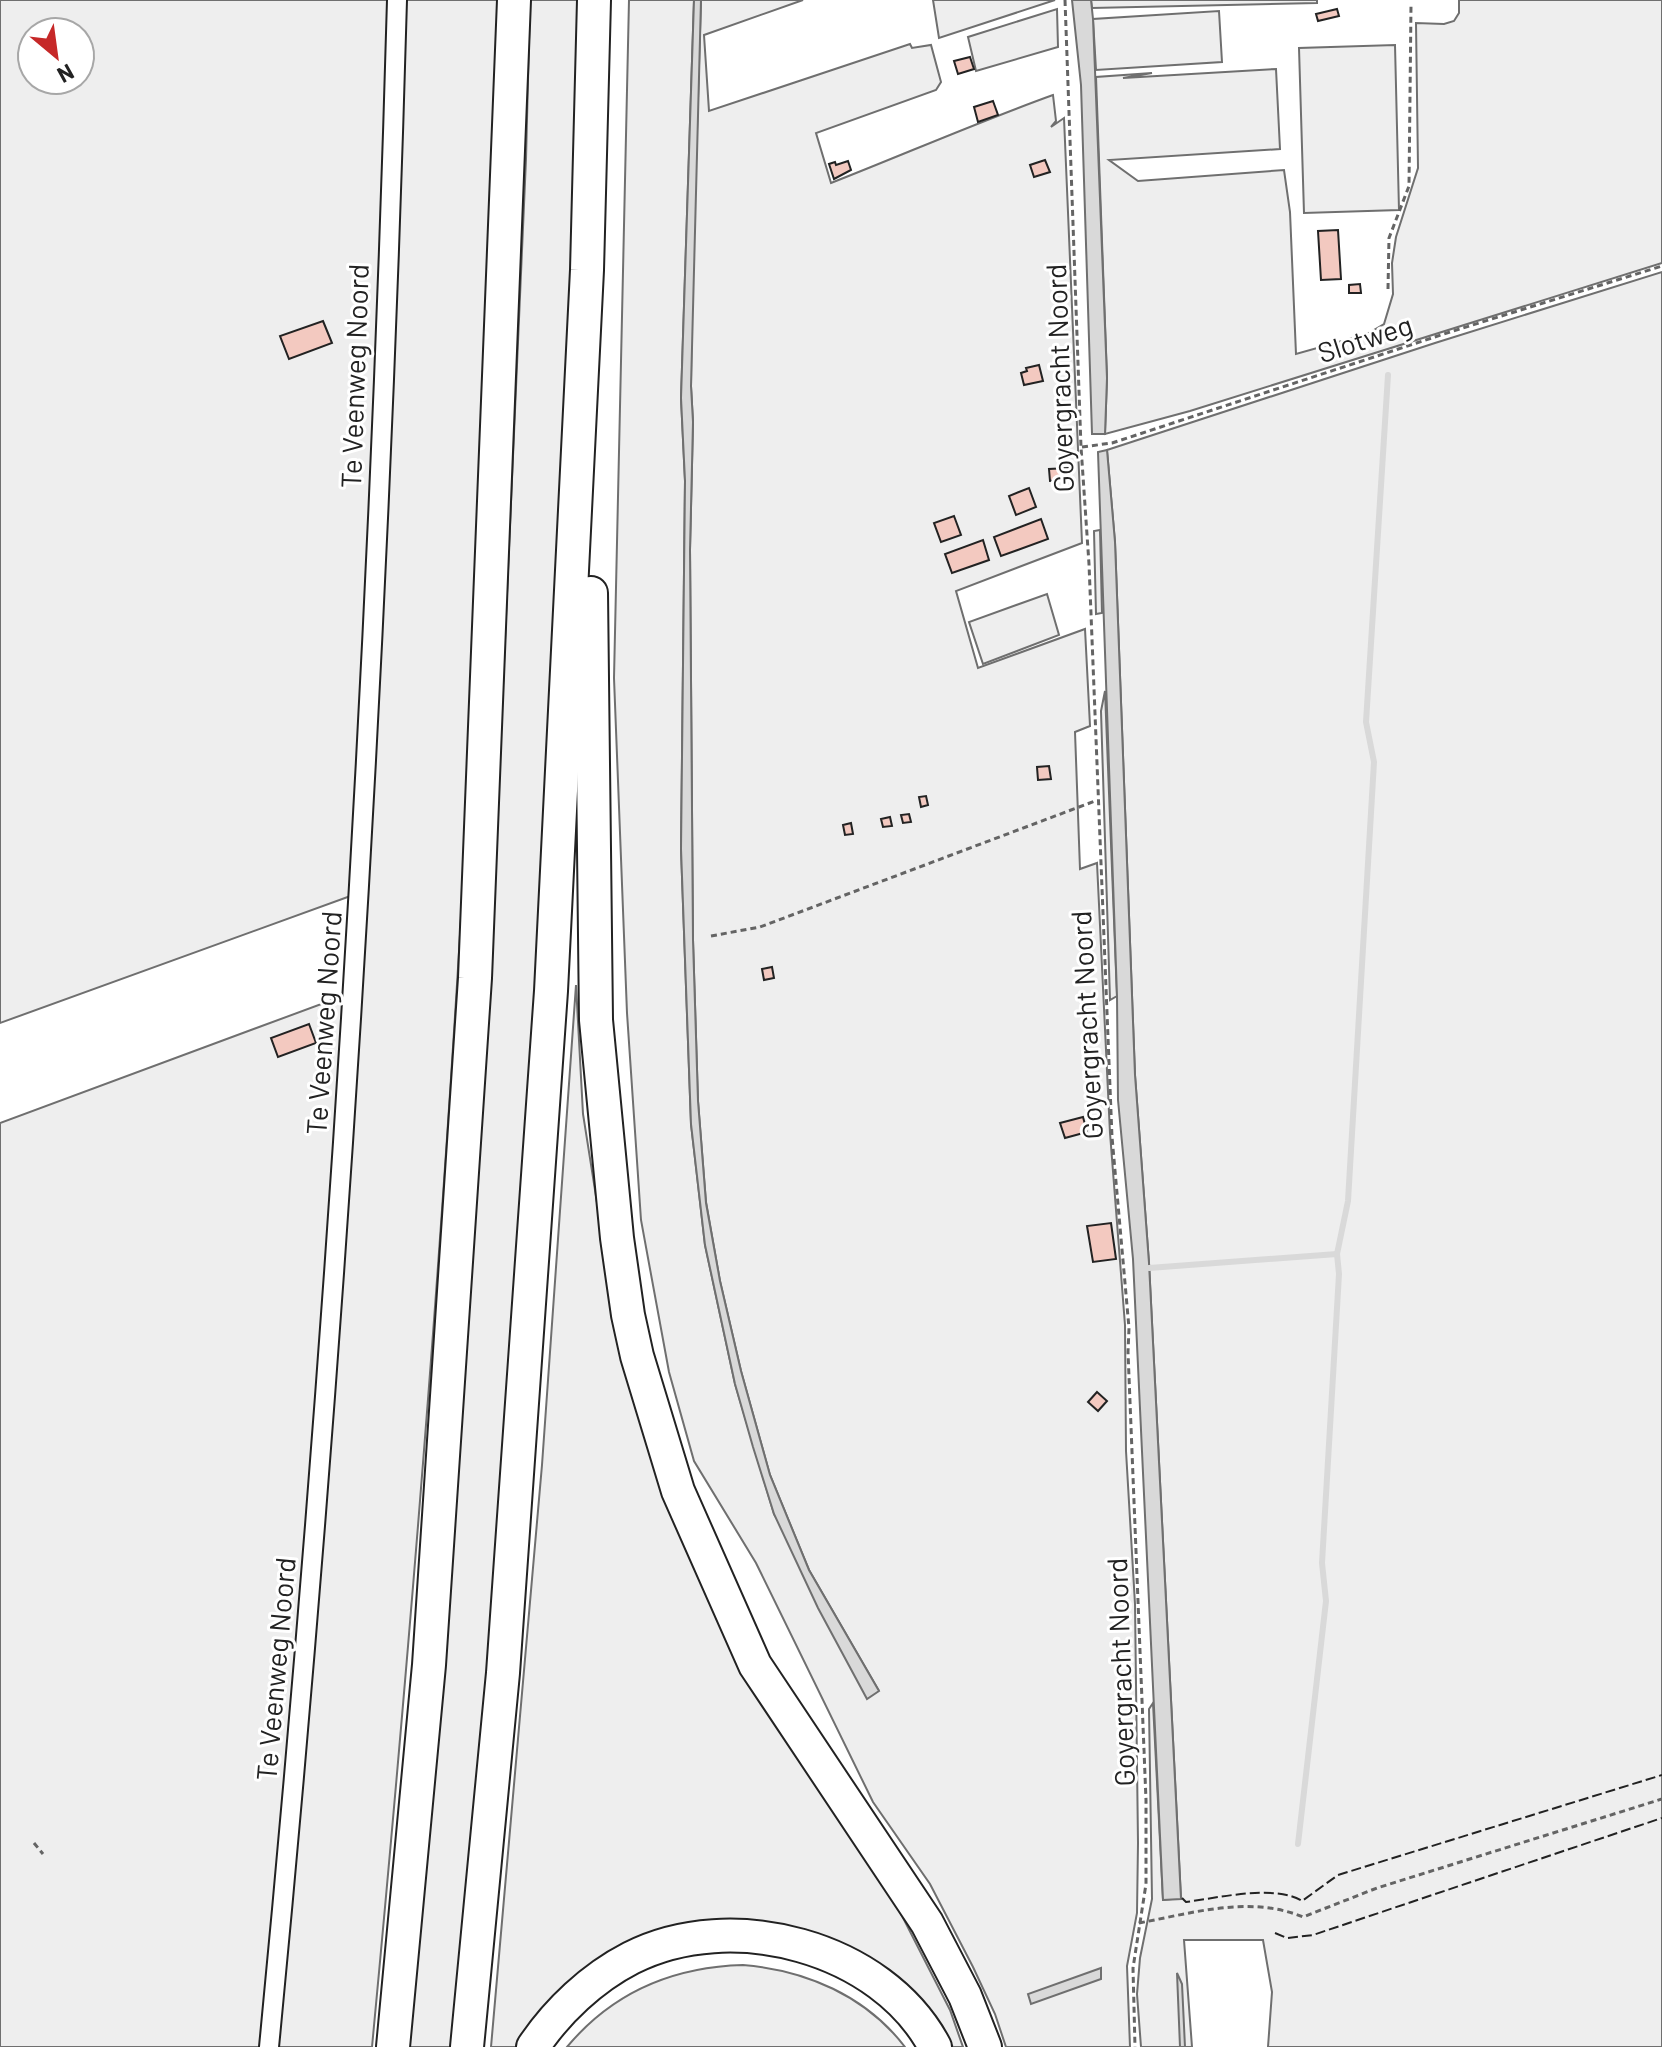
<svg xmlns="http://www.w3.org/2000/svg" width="1662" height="2047" font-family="Barlow,sans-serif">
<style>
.green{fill:#eee;stroke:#6f6f6f;stroke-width:2;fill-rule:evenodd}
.water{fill:#d9d9d9;stroke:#6f6f6f;stroke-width:2}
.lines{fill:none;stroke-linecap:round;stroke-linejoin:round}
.stream{stroke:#d9d9d9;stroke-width:6}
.building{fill:#f3c9c0;stroke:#222;stroke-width:2}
.minor-casing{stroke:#222;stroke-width:22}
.motorway-casing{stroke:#222;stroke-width:36}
.path{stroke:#646464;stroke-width:3;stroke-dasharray:6 4;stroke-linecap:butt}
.minor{stroke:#fff;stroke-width:18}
.motorway{stroke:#fff;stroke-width:32}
.fence{stroke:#222;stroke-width:2;stroke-dasharray:10 4;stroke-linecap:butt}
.labels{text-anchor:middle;stroke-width:6;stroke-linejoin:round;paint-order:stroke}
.street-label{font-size:28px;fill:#222;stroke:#fff}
</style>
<rect width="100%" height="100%" fill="#fff"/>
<g class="green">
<path d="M0,0h391l-35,894 -356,129zM32,32h48v48h-48z"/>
<path d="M401,0h99c-12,323 -22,646 -42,968 -22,360 -52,720 -86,1079h-97l27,-304z"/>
<polygon points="530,0 583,0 556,711 518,1302 456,2047 401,2047 495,868 526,159"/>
<path d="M629,0h65l-13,398 4,83 -4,368 10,275 14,121 30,139 39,130 105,177 -70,-121 -39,-95 -29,-104 -21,-90 -14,-79 -8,-101 -5,-161 -3,-390 3,-128 -2,-36 1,-92 9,-294h102l-99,35 5,76 201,-67 2,4 19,-3 10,37 -5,8 -120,43 15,50c74,-29 147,-61 222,-88l3,26 -5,6 13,-9 18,425 -126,48 22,77 107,-39 5,97 -15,6 5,137 17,-6 13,270 15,192 1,126 9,153 3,239 -1,70 -10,53 3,81h-124l-11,-33 -22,-47 -43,-83 -57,-82 -117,-239 -62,-102 -25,-89 -28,-152 -14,-207 -13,-335z"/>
<polygon points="933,0 1055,0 939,38"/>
<polygon points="1091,0 1317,0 1317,3 1092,8"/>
<polygon points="1459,0 1662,0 1662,263 1190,411 1105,434 1107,378 1096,77 1152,73 1123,78 1276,69 1280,149 1109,160 1138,181 1284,170 1290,212 1296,354 1367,334 1384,324 1393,294 1392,263 1396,237 1418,168 1416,23 1444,24 1454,21 1459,13"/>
<polygon points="1057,9 1058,47 976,71 968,37"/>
<polygon points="1219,11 1222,62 1096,70 1093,19"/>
<polygon points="1395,45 1399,210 1304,213 1299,48"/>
<polygon points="1662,272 1662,2047 1268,2047 1272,1992 1263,1940 1184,1940 1192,2047 1141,2047 1137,1994 1140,1958 1152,1899 1149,1709 1153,1703 1163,1900 1181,1898 1149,1263 1135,1075 1115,542 1107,450 1435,343"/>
<polygon points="1100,530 1102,613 1096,614 1094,531"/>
<polygon points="1047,594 1059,635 983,664 969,622"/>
<polygon points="1105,691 1117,996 1110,1000 1101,711"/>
<polygon points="576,985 583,1114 613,1304 784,1733 896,1904 950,2010 963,2047 953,2047 900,1986 696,1929 519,2047 491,2047 542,1465"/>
<polygon points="351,993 264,2047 0,2047 0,1123"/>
<path d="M743,1965c63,5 123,31 162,82h-338c45,-54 106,-80 176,-82z"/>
</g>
<g class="water">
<polygon points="694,0 701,0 691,386 693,422 690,550 693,940 698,1101 706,1203 720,1281 741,1371 770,1475 809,1570 879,1691 867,1699 818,1608 774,1514 753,1447 735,1384 705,1245 691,1124 681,849 685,481 681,398"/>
<polygon points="1072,0 1091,0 1093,19 1107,378 1105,434 1092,434 1081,85"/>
<polygon points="1107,450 1115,542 1135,1075 1149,1263 1181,1899 1163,1900 1133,1259 1118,1100 1117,996 1098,452"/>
<polygon points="1101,1968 1101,1979 1031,2004 1028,1994"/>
<polygon points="1177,1973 1182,1984 1185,2047 1180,2047"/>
</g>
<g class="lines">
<g class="stream">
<polyline points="1149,1268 1337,1254"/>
<polyline points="1298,1844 1326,1601 1322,1563 1339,1274 1337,1254 1348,1201 1374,762 1366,722 1388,375"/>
</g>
</g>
<g class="building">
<polygon points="1337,9 1339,16 1318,21 1316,14"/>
<polygon points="970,57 974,69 958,74 954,61"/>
<polygon points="993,101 998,115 978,122 974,107"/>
<polygon points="1045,160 1050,172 1034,177 1030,165"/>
<polygon points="848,161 851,170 834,179 829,164 835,162 836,165"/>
<polygon points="1338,230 1341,279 1321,280 1318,231"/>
<polygon points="1360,284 1361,293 1349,293 1349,285"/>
<polygon points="323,321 332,343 289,359 280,336"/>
<polygon points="1039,365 1043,381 1024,385 1021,373 1027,371 1026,368"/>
<polygon points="1068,468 1069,479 1050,481 1049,469"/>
<polygon points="1029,488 1036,507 1016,515 1009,496"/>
<polygon points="954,516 961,535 941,542 934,523"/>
<polygon points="1041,519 1048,539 1001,556 994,537"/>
<polygon points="983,540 989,560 952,573 945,554"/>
<polygon points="1049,766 1051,779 1038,780 1037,767"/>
<polygon points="926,796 928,805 921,807 919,797"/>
<polygon points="909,814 911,822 903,823 901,815"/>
<polygon points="890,817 892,826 883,827 881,819"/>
<polygon points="851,823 853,834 845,835 843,825"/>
<polygon points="772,967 774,978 764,980 762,969"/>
<polygon points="309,1024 316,1043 278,1057 271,1038"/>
<polygon points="1083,1117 1087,1132 1065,1138 1060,1123"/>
<polygon points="1111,1223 1116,1259 1093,1262 1087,1226"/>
<polygon points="1097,1392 1107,1401 1098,1411 1088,1402"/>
</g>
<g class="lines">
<defs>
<path id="minor" d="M269,2047c66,-681 109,-1363 128,-2047"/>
<g id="motorway">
<polyline points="591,593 596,1020 617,1238 628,1315 637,1356 678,1491 755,1665 927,1923 965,1996 985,2047"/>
<polyline points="393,2047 429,1665 475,978 514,0"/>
<polyline points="467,2047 503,1673 551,991 587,270 594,0"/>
<path d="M533,2047c24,-36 59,-69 98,-89 100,-51 251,-12 304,89"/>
</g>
</defs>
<use href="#minor" class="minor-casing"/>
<use href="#motorway" class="motorway-casing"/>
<g class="path">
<polyline points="1065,0 1081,447 1089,564 1112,1137 1129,1328 1128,1352 1146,1800 1146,1884 1133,1968 1135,2047"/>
<polyline points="1388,289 1389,238 1409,186 1411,5"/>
<polyline points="1082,447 1112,443 1450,332 1662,266"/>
<polyline points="711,936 760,927 1095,801"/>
<polyline points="34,1843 43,1854"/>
<path d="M1139,1923c54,-10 111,-28 164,-6l74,-29 285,-89"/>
</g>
<use href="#minor" class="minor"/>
<use href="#motorway" class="motorway"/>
<g class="fence">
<path d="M1182,1898l4,4c31,-4 89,-18 116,-1l36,-26 324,-100"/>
<polyline points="1275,1933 1287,1938 1313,1935 1662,1818"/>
</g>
</g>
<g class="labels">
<g class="street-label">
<text transform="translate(1365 339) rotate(-18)" y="10">Slotweg</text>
<text transform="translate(355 376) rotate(-88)" y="10">Te Veenweg Noord</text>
<text transform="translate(1060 378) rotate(-92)" y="10">Goyergracht Noord</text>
<text transform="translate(324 1023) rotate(-86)" y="10">Te Veenweg Noord</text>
<text transform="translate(1087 1025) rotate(-93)" y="10">Goyergracht Noord</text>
<text transform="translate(276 1669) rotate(-85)" y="10">Te Veenweg Noord</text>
<text transform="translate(1121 1672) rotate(-92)" y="10">Goyergracht Noord</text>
</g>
</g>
<g transform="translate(56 56) rotate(151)"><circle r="38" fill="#ffffff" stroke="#a7a7a7" stroke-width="2"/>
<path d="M0-6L14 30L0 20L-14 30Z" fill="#c62828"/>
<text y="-12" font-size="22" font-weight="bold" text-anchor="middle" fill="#222222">N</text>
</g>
</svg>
